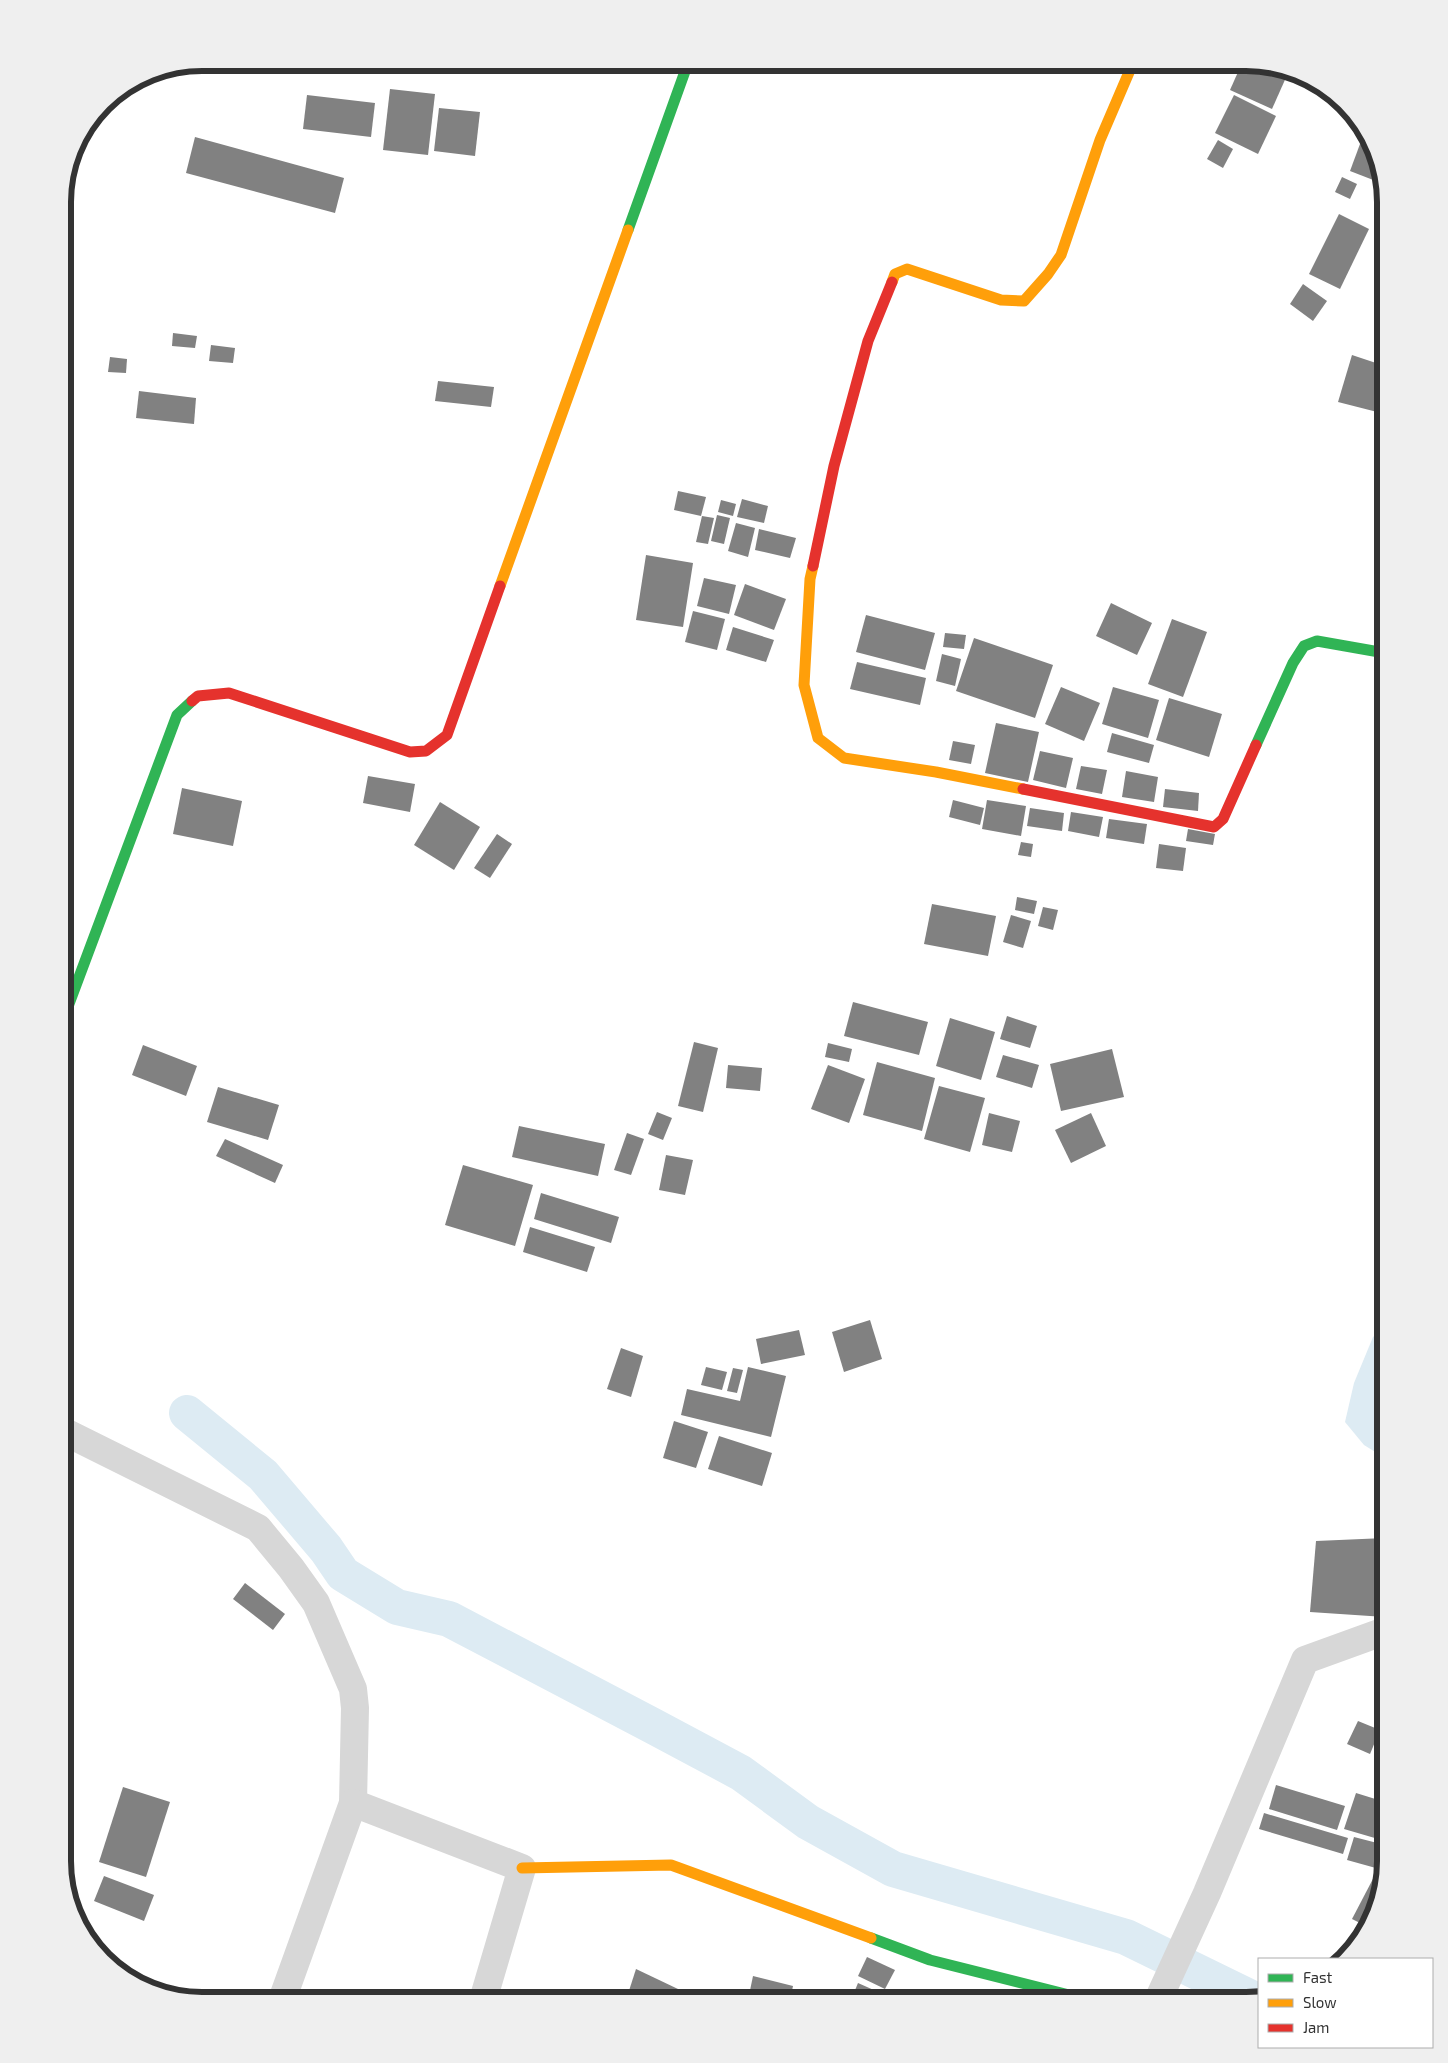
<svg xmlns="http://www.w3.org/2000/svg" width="1448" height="2063" font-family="'Exo 2',sans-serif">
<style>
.water{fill:#ddebf3}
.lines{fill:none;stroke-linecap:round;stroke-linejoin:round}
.canal{stroke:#ddebf3;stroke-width:36}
.building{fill:#818181}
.street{stroke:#d7d7d7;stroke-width:28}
.fast{stroke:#30b455;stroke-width:11}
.slow{stroke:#ff9f0a;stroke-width:11}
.jam{stroke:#e5322d;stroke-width:11}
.rim{fill:none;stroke:#333;stroke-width:6}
</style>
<rect width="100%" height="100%" fill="#fff"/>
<polygon class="water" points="1385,1327 1385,1458 1364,1445 1345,1422 1354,1383 1373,1337"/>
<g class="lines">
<polyline class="canal" points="187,1413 263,1475 326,1549 343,1574 397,1607 449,1619 653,1726 741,1773 808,1822 893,1869 1126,1937 1253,1999"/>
</g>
<g class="building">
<polygon points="1242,63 1255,63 1288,73 1272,109 1230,90"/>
<polygon points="390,89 435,94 428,155 383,150"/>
<polygon points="307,95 375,103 371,137 303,129"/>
<polygon points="1234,95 1276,116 1258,154 1215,133"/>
<polygon points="439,108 480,112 475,156 434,151"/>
<polygon points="195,137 344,178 335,213 186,173"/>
<polygon points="1218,140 1233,149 1223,168 1207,159"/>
<polygon points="1360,144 1371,149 1381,183 1350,171"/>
<polygon points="1342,177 1357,184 1350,199 1335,192"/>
<polygon points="1339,214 1369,229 1340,289 1309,274"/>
<polygon points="1303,284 1327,301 1313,321 1290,304"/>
<polygon points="173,333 197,336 195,348 172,346"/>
<polygon points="211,345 235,348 233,363 209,361"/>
<polygon points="1352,355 1385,366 1385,414 1338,402"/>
<polygon points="110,357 127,359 126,373 108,372"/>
<polygon points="438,381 494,387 491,407 435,401"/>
<polygon points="139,391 196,398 194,424 136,418"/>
<polygon points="678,491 706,497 701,516 674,510"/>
<polygon points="742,499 768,506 764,523 737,517"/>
<polygon points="721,500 736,504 733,516 718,512"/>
<polygon points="717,515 730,518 724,544 711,541"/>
<polygon points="702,516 714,518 708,544 696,542"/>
<polygon points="736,523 755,528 748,557 728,551"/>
<polygon points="759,529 796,538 790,558 755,550"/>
<polygon points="646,555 693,563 683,627 636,620"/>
<polygon points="704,578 736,585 729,614 697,606"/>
<polygon points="745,584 786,599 774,630 734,615"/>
<polygon points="1111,603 1152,623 1137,655 1096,636"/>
<polygon points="693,611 725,619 717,650 685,642"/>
<polygon points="866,615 935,633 925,670 856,652"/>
<polygon points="1172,619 1207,632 1183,697 1148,684"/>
<polygon points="733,627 774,640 766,662 726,650"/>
<polygon points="945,633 966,635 964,649 943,647"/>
<polygon points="974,638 1053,665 1035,718 956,691"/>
<polygon points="942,654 961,659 955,686 936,681"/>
<polygon points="857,662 926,678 920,705 850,689"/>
<polygon points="1061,687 1100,703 1084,741 1045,724"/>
<polygon points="1113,687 1159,700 1148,738 1102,724"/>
<polygon points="1169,698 1222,714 1209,757 1156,740"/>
<polygon points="996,723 1039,732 1028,782 985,773"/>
<polygon points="1112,733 1154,745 1149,763 1107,752"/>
<polygon points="953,741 975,745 971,764 949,760"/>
<polygon points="63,743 70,743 66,788 63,788"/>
<polygon points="1040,751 1073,758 1066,788 1033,780"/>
<polygon points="1081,766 1107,770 1102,794 1076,789"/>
<polygon points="1126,771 1158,777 1154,802 1122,797"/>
<polygon points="368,776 415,784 410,812 363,803"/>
<polygon points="182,788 242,801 233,846 173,834"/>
<polygon points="1165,789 1199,793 1198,811 1163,807"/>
<polygon points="953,800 984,808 980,825 949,817"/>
<polygon points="987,800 1026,806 1021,836 982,829"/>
<polygon points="440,802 480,827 454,870 414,845"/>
<polygon points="1030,808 1064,813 1062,831 1027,826"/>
<polygon points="1071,812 1103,817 1099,837 1068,831"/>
<polygon points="1109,819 1147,824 1144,844 1106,838"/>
<polygon points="1188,829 1215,834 1213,845 1186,841"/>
<polygon points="497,834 512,844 490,878 474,868"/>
<polygon points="1021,842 1033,844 1031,857 1018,855"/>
<polygon points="1159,844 1186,848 1183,871 1156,868"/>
<polygon points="1017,897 1037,901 1034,914 1015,910"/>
<polygon points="932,904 996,916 988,956 924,944"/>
<polygon points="1043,907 1058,910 1053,930 1038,926"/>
<polygon points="1011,915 1031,921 1023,948 1003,942"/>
<polygon points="853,1002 928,1022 919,1055 844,1036"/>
<polygon points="1007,1016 1037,1026 1030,1048 1000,1039"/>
<polygon points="950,1018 995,1032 981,1080 936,1066"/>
<polygon points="694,1042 718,1048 703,1112 678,1106"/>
<polygon points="828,1043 852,1049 849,1062 825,1057"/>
<polygon points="143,1045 197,1066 186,1096 132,1075"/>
<polygon points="1112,1049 1124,1097 1061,1111 1050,1064"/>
<polygon points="1003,1055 1039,1065 1032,1088 996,1077"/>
<polygon points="877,1062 935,1078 922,1131 863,1115"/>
<polygon points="728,1065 762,1068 760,1091 726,1088"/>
<polygon points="828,1065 865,1079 849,1123 811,1109"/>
<polygon points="939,1086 985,1098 970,1152 924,1139"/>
<polygon points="218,1087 279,1105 268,1140 207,1122"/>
<polygon points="657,1112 672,1118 663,1140 648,1134"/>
<polygon points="989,1113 1020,1121 1012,1152 982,1145"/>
<polygon points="1091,1113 1106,1146 1071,1163 1055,1130"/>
<polygon points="519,1126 605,1144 598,1176 512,1157"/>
<polygon points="627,1133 644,1139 631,1175 614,1170"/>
<polygon points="225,1139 283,1165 275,1183 216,1156"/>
<polygon points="666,1155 693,1160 685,1195 659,1190"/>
<polygon points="463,1165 533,1185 515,1246 445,1225"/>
<polygon points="541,1193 619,1217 611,1243 534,1219"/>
<polygon points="530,1227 595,1247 587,1272 523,1252"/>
<polygon points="870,1320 882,1359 844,1372 832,1332"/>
<polygon points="799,1330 805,1355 761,1364 756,1339"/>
<polygon points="621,1348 643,1356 631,1397 607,1389"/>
<polygon points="706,1367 727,1372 722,1390 701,1385"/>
<polygon points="748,1367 786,1376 771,1437 681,1415 687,1389 740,1401"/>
<polygon points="733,1368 743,1370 737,1393 727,1391"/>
<polygon points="674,1421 708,1432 696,1468 663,1458"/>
<polygon points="719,1436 772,1453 762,1486 708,1469"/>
<polygon points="1385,1538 1385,1617 1310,1612 1316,1541"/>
<polygon points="245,1583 285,1614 273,1630 233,1599"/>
<polygon points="1358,1721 1380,1730 1370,1754 1347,1744"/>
<polygon points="1385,1740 1385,1766 1375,1761"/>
<polygon points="1276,1785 1345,1806 1337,1830 1269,1809"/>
<polygon points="123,1787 170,1802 146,1877 99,1862"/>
<polygon points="1356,1793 1385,1802 1385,1841 1344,1829"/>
<polygon points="1264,1813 1348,1838 1343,1854 1259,1829"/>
<polygon points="1354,1837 1385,1845 1385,1861 1383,1870 1347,1860"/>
<polygon points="1375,1875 1381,1878 1368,1927 1352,1919"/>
<polygon points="104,1876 154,1895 144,1921 94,1901"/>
<polygon points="867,1957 895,1970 885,1989 858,1976"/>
<polygon points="636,1969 678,1989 675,2000 626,2000"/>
<polygon points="753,1976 793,1986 790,2000 748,2000"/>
<polygon points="858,1983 876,1991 872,2000 851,2000"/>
</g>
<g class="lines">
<g class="street">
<polyline points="63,1431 258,1528 291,1568 316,1603 353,1689 355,1708 353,1803"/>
<polyline points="282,2000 353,1803 522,1868 483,2000"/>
<polyline points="1158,2000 1207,1893 1305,1660 1385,1631"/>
</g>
<g class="fast">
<polyline points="628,230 688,63"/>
<polyline points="1256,745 1293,663 1304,646 1317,641 1385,653"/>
<polyline points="63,1020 177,715 192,701"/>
<polyline points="871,1938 930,1960 1089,2000"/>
</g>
<g class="slow">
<polyline points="892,282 895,274 907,269 1001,300 1024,301 1048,274 1061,255 1100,140 1133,63"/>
<polyline points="813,566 810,579 804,685 818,738 844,758 936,772 1023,789"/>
<polyline points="500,586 628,230"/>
<polyline points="522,1868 671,1865 871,1938"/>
</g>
<g class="jam">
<polyline points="813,566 834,466 868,341 892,282"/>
<polyline points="192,701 198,696 229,693 410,752 426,751 447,735 500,586"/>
<polyline points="1023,789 1214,827 1223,819 1256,745"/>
</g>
</g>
<path d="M0 0H1448V2063H0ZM202 71H1246A131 131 0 0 1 1377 202V1861A131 131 0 0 1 1246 1992H202A131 131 0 0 1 71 1861V202A131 131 0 0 1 202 71Z" fill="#efefef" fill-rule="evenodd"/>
<path class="rim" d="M202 71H1246A131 131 0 0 1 1377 202V1861A131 131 0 0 1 1246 1992H202A131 131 0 0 1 71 1861V202A131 131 0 0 1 202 71Z"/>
<rect x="1258" y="1958" width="175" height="90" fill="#ffffff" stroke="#adadad"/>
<rect x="1268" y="1974" width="25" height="8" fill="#30b455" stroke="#adadad"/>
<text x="1303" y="1983" font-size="15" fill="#333333">Fast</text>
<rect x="1268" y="1999" width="25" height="8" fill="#ff9f0a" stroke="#adadad"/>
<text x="1303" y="2008" font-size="15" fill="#333333">Slow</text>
<rect x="1268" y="2024" width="25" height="8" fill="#e5322d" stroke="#adadad"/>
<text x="1303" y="2033" font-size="15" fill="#333333">Jam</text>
</svg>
